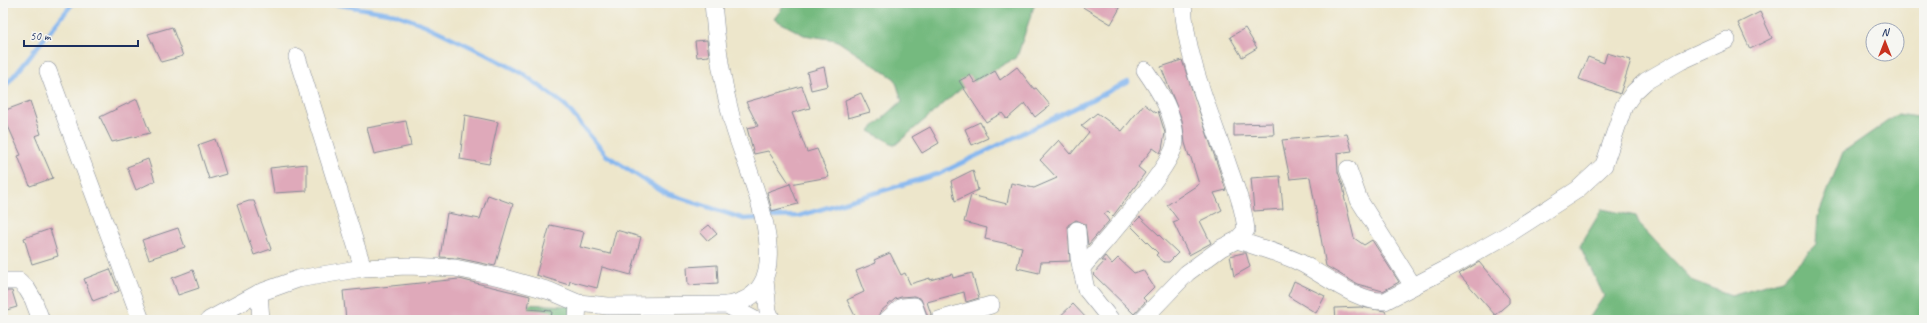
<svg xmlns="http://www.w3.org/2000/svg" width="1927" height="323" font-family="Caveat,sans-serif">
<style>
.forest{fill:#74ba7f;stroke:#48746e}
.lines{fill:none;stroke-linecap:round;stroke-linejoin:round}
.stream{stroke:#82b5ef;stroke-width:4.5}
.building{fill:#dfa9ba}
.minor-casing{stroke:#848a94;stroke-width:18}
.minor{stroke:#fff;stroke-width:17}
</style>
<rect width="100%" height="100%" fill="#f6f6f2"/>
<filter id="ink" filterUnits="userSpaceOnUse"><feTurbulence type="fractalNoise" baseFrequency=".025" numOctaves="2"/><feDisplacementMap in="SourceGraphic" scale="8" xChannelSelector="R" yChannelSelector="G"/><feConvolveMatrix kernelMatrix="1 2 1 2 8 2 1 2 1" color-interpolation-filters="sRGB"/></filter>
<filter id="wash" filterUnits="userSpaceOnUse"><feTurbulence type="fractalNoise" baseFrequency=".012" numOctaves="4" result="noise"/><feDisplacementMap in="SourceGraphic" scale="16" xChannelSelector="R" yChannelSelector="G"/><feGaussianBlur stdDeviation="0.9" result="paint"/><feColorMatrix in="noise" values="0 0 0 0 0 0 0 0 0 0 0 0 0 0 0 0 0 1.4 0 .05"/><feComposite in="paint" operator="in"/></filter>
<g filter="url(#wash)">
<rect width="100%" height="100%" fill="#ede6cb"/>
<g class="forest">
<polygon points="786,3 1035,3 1017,57 961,89 895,145 869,131 902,101 895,79 836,40 804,35 774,19"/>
<polygon points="1898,114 1924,118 1924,320 1588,320 1604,296 1580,246 1602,209 1636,216 1640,225 1693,281 1731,295 1782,280 1816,244 1818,216 1843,152"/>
<polygon points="487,303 573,306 572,320 445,320"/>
</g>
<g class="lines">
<g class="stream">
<polyline points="263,3 288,3"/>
<polyline points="328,3 395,14 425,25 488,55 522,73 565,105 606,155 663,192 744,219 760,218"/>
<polyline points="3,89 73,3"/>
<polyline points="767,217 799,216 941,173 1128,82"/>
</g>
</g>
<g id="blocks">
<g class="building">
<polygon points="1076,3 1111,3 1120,8 1111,24"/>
<polygon points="1760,12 1772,38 1750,49 1738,23"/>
<polygon points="172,27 183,56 161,62 148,34"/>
<polygon points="1245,28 1257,48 1242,57 1230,37"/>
<polygon points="707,40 709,56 697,57 695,41"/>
<polygon points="1607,53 1631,60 1620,94 1579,79 1588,57 1604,63"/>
<polygon points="1182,60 1226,190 1214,193 1222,210 1200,221 1211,243 1189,255 1173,222 1178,220 1167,205 1199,184 1190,155 1189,156 1185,143 1182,120 1161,67"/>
<polygon points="824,67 828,86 811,90 807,72"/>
<polygon points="1017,67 1034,89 1036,88 1050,105 1035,117 1025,103 1007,119 1002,113 986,122 959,81 970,75 975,83 995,71 1000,80"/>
<polygon points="802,86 810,108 792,113 807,152 817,149 829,177 790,184 768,151 754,154 747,128 758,126 746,102"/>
<polygon points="861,93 870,112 848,118 845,100"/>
<polygon points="137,99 150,133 112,142 100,117"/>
<polygon points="30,101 41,134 35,136 53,178 30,186 18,156 21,155 3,115 3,111"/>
<polygon points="1144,104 1156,113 1158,111 1160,117 1165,133 1162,149 1160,153 1153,148 1138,167 1145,173 1113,216 1108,211 1104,214 1109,221 1088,245 1085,224 1076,220 1068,225 1070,261 1041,262 1039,273 1017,268 1022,247 985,239 987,228 964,222 971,195 1007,204 1011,183 1034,188 1057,178 1040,160 1059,140 1071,154 1089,132 1081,126 1097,113 1122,131"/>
<polygon points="465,115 498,122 489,164 460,159"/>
<polygon points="406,121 411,146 374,154 367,128"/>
<polygon points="980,122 988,138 972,145 965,129"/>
<polygon points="1273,123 1274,135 1234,136 1234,124"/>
<polygon points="930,127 939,143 922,153 912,137"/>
<polygon points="1347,134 1352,151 1337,153 1338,172 1343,186 1345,196 1344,196 1354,238 1364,245 1372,240 1399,282 1383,291 1357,284 1326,266 1310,177 1290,179 1282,140"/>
<polygon points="215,139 226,174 209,179 198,145"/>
<polygon points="148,159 155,181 136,190 127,167"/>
<polygon points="307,164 307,191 274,193 270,168"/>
<polygon points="973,170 978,190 955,201 951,181"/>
<polygon points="1280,176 1283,209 1254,211 1251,178"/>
<polygon points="790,184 798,204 772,211 767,192"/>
<polygon points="488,195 513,204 495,266 457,258 440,257 447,213 480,219"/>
<polygon points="249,201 254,201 271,249 254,255 237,205"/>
<polygon points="1140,217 1178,253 1169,262 1164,262 1156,255 1158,253 1131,226"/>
<polygon points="550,225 584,232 580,247 610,254 616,230 641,237 631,275 602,267 597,288 570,281 569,285 536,275"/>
<polygon points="709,225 717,234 708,241 700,232"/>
<polygon points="178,228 185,247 149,259 142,240"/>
<polygon points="50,229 58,256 32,264 24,238"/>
<polygon points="890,253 901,275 905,273 910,284 930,278 930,280 952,274 953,278 972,273 979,298 966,302 964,292 927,302 931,314 929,320 921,299 914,296 901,297 895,299 880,312 877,320 857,320 847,300 864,292 856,271 876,263 874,260"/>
<polygon points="1243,253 1246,253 1250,267 1234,276 1230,256"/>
<polygon points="1105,256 1112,264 1118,258 1134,273 1143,270 1154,287 1143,298 1146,301 1134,314 1093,274 1105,261 1101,261"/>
<polygon points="1479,262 1509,298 1509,303 1495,315 1459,274"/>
<polygon points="717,265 718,283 688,285 687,267"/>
<polygon points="110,269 119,291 93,301 84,279"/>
<polygon points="193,270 199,288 178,295 172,278"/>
<polygon points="459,279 530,296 528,309 552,311 551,320 346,320 343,291"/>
<polygon points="1294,281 1325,296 1316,313 1288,296"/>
<polygon points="3,291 12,291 17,307 3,311"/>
<polygon points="1073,304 1088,320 1056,320"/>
<polygon points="1361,307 1385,311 1389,320 1336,320 1335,308"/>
</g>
</g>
</g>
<g filter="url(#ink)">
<use href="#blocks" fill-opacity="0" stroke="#848a94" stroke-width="1"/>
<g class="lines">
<defs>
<g id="minor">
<path d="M713,3c3,39 9,79 19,117 11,46 79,173 -5,185"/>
<polyline points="297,57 363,268"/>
<polyline points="48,71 141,320"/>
<polyline points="1348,169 1359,200 1413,286"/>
<polyline points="1077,230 1079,258 1086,289 1111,320"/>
<path d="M1237,240c21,7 43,13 64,23 23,12 58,40 84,38l69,-36 53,-30 70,-45 27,-25 20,-59 10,-14 12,-11 35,-20 46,-21"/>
<path d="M1081,269c18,-22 93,-103 94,-127 1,-26 -16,-52 -30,-72"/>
<polyline points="765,280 768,311 772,320"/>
<polyline points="3,281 19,281 27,289 33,299 41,320"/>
<polyline points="259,293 261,320"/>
<polyline points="209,320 259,293 298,279 363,268 408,266 455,268 504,278 550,291 578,303 608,306 727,305 755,320"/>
<polyline points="577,320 578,303"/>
<polyline points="887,320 902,307 914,306 919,320"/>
<polyline points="939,320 991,305"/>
<path d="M1142,320l45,-47 34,-25 16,-8 9,-10c-2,-21 -10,-42 -17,-62 -17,-51 -44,-111 -46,-165"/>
</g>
</defs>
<use href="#minor" class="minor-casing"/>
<use href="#minor" class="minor"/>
</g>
</g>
<rect width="1927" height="323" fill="none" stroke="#f6f6f2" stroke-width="16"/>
<g transform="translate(1885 42)"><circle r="19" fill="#f6f6f2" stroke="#9ea6b7"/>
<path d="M0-3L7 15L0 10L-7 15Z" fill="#c8321e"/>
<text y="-6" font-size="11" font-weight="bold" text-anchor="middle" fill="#1b2f5e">N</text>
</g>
<path d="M24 40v6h114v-6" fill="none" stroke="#1b2f5e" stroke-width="2"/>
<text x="30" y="40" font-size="12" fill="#1b2f5e" stroke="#f6f6f2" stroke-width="3" paint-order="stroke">50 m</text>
</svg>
